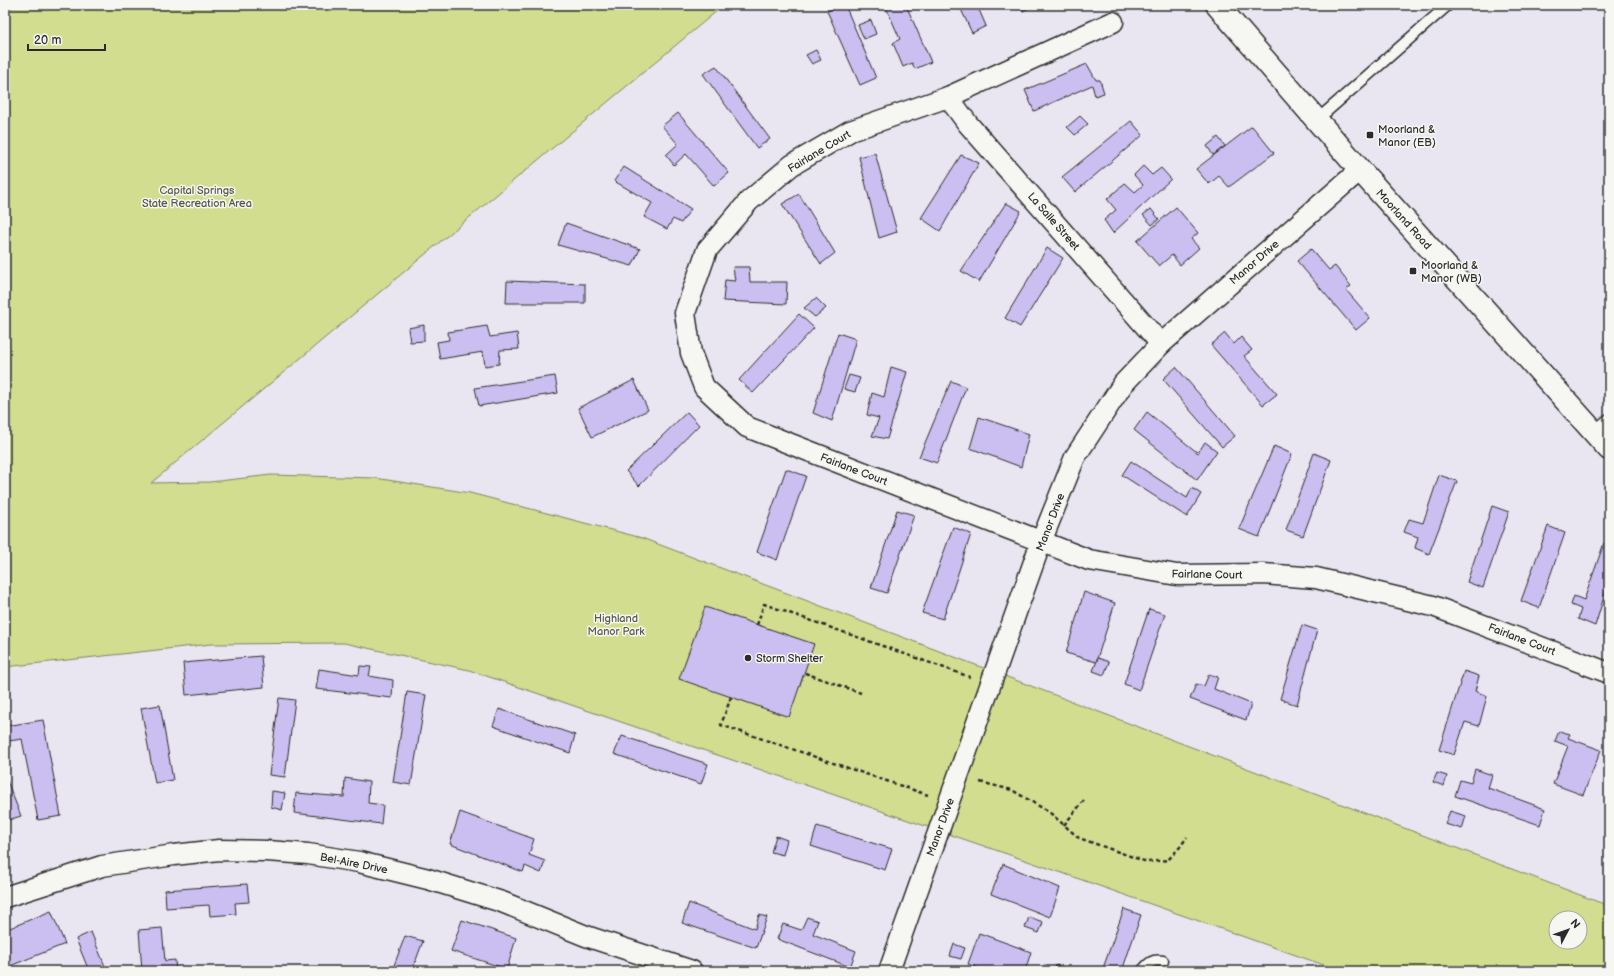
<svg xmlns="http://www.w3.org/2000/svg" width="1614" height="976" font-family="'Balsamiq Sans',sans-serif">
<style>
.green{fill:#d2dd90;stroke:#7e845e;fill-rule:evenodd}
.building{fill:#cbbff1;stroke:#2b2b2b}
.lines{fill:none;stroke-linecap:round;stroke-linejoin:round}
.service-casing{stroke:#2b2b2b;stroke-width:13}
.minor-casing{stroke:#2b2b2b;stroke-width:23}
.tertiary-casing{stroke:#2b2b2b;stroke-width:25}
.path{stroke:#2b2b2b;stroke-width:2.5;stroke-dasharray:4 3;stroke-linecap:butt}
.service{stroke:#f6f6f2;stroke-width:10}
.minor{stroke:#f6f6f2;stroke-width:20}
.tertiary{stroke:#f6f6f2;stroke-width:22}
.poi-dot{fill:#2b2b2b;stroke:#f6f6f2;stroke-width:1.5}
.labels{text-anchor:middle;stroke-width:3;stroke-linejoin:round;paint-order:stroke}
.poi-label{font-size:11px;fill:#2b2b2b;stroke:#f6f6f2;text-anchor:start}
.street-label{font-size:11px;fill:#2b2b2b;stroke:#f6f6f2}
.park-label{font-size:11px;fill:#555844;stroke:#f6f6f2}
</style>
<rect width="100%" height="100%" fill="#e9e6f2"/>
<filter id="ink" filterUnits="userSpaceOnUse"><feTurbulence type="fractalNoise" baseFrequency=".025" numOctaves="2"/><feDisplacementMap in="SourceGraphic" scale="8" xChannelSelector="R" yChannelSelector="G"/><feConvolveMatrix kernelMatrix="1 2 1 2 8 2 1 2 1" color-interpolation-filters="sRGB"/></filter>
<g filter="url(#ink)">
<path class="green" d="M5,5h719l-573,478 59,-1 61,-7 104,3 95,15 172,45 967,368v65h-268l-293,-103 -579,-198 -125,-27 -133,1 -206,23zM1556,918h24v24h-24z"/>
<g class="building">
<polygon points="845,5 876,78 860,85 827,11"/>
<polygon points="885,5 906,5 931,62 915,69 912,63 903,67 893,43 900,39"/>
<polygon points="959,5 977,5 986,26 972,33"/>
<polygon points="1020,5 1034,5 1023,11"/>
<polygon points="871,20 876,34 864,39 858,25"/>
<polygon points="816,50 821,60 812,64 806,55"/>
<polygon points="1087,64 1096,80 1100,80 1104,93 1095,96 1092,85 1034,111 1025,90"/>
<polygon points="716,66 770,139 757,148 703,74"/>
<polygon points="678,113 729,173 714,186 686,154 674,165 666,155 678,144 662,126"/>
<polygon points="1080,116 1088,124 1075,135 1067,127"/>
<polygon points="1131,121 1143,135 1075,192 1062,177"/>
<polygon points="1252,126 1274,153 1229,187 1219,176 1209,184 1196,169"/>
<polygon points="1218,137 1225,146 1213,155 1207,146"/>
<polygon points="875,153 897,232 879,238 859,157"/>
<polygon points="961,155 979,163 940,231 921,218"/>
<polygon points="1143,166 1152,175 1161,168 1171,179 1113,233 1104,220 1116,210 1107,199 1125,183 1135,192 1143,185 1134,175"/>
<polygon points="624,167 691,209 681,223 673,219 667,229 644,217 652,203 614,181"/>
<polygon points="799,194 835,253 821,264 782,204"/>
<polygon points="1006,203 1021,211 979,282 961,271"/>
<polygon points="1176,207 1198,233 1191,239 1199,248 1180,265 1172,255 1159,266 1137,241"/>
<polygon points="1151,209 1159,219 1152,225 1143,215"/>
<polygon points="566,223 640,249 632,266 558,245"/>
<polygon points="1047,248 1063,258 1020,327 1005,318"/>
<polygon points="1311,249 1329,270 1335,266 1351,286 1346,290 1370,318 1356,330 1297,261"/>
<polygon points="733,267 749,267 750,282 787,282 786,304 723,301 725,280 735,281"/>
<polygon points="507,281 585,284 585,303 506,303"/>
<polygon points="816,298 826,308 815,317 804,308"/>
<polygon points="799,314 814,328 753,393 739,380"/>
<polygon points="424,325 424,341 410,342 408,328"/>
<polygon points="487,326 490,337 517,333 519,349 500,350 499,364 485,366 483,352 440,359 437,342 449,340 448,332"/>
<polygon points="838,333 856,339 832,421 813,413"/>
<polygon points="1225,333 1234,344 1241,337 1252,350 1244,356 1277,394 1263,405 1211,345"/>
<polygon points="891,367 907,372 887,439 872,436 879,418 867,415 872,393 884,397"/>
<polygon points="1176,367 1235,436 1222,447 1163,379"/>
<polygon points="849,375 860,378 855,392 844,389"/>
<polygon points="555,376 558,393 479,406 475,388"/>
<polygon points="634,380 648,410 592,437 578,408"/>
<polygon points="951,381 966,387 937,463 919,457"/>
<polygon points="687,412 699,425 639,486 626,471"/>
<polygon points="1147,412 1198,453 1205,442 1217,451 1197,480 1134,430"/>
<polygon points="979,417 1029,434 1021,467 970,448"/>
<polygon points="1274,446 1292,454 1259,537 1239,529"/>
<polygon points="1314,453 1331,460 1303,536 1286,530"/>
<polygon points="1131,461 1187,498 1192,488 1201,494 1187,517 1122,475"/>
<polygon points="786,469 806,476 777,560 757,552"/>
<polygon points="1439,475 1457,481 1429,554 1415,548 1418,537 1404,532 1409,519 1423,523"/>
<polygon points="1492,506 1509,512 1483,588 1467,582"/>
<polygon points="897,510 914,515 887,593 871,588"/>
<polygon points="1548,526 1565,533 1539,608 1521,601"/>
<polygon points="953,527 971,534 943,619 922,613"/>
<polygon points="1604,543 1609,544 1609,580 1595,626 1578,619 1581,609 1571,605 1574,596 1584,600"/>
<polygon points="1084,592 1115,603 1096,662 1066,653"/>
<polygon points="705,607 814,644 789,717 679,679"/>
<polygon points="1149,609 1165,614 1139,690 1124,684"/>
<polygon points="1302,625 1317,630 1297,705 1280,699"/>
<polygon points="261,656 264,687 186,695 183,663"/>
<polygon points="1098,658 1109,662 1104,675 1093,671"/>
<polygon points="360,666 371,667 369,676 393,680 392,698 316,689 319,669 359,675"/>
<polygon points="1464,671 1479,676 1475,691 1487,696 1479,726 1465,722 1454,755 1439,750"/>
<polygon points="1209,674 1218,677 1214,689 1251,704 1246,720 1190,699 1196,684 1204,686"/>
<polygon points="407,692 426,695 411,785 393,782"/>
<polygon points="279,698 295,700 285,777 269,775"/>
<polygon points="160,705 173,780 155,783 141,708"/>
<polygon points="499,709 575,735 570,753 493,726"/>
<polygon points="43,720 61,816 38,820 22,739 9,741 6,726"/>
<polygon points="1559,731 1570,734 1568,738 1601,750 1583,795 1553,784 1568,746 1555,741"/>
<polygon points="622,736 708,764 701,784 614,754"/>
<polygon points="1475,769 1492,775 1488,788 1545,809 1540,825 1455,796 1460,780 1471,783"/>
<polygon points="1437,773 1447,776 1444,786 1433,782"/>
<polygon points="5,776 21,816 5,821"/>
<polygon points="345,778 369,782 368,803 383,805 381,824 294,813 296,793 344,797"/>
<polygon points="272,791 285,793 282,810 271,807"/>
<polygon points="1450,811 1466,816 1462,829 1445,824"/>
<polygon points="460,812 534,839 529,855 545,861 541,873 525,866 523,872 450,844"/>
<polygon points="817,826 892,849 885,870 811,846"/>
<polygon points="776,836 787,840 783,855 771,852"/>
<polygon points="1003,864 1060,888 1050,917 991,894"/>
<polygon points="247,884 249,902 235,903 236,914 210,916 209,905 166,908 165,890"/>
<polygon points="689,903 755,929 759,915 767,917 756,948 682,923"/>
<polygon points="1124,909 1141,915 1122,971 1102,971"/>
<polygon points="51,911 65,944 5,968 5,930"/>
<polygon points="807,917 818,921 813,934 856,951 850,967 777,939 783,924 801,930"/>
<polygon points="1029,917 1043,922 1039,933 1025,928"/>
<polygon points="462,920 516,938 507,969 451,951"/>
<polygon points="162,928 165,961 175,960 176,971 142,971 139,930"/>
<polygon points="91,932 107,971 89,971 76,939"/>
<polygon points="979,933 1031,952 1025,971 987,971 968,964"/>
<polygon points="405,936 423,941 412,971 392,971"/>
<polygon points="954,944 965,948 961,959 950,956"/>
<polygon points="1056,965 1074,971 1054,971"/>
</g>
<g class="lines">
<defs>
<g id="service">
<polyline points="1318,119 1448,5"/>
<polyline points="1593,432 1609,419"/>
<path d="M1142,971c7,-8 10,-12 21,-10"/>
</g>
<g id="minor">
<polyline points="1113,22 948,97 850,131 792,165 749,201 707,250 685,313 691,353 704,387 747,427 1089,560 1177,575 1263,574 1316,578 1433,606 1609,673"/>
<polyline points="948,97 968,124 1161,344"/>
<polyline points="5,897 102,866 174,855 219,850 267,851 308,854 359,862 428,879 502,902 586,936 692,971"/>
<polyline points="889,971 1041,542 1075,457 1123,384 1161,344 1360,170"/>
</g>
<polyline id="tertiary" points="1217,5 1360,170 1609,449"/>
</defs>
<use href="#service" class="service-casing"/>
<use href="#minor" class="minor-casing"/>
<use href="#tertiary" class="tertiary-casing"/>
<g class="path">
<polyline points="757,625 764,604 970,677"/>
<polyline points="805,673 861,693"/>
<polyline points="731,697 721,725 928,795"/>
<polyline points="980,782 1012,790 1049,812 1079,838 1147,862 1168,860 1180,847 1187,837"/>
<polyline points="1064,825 1085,799"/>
</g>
<use href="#service" class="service"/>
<use href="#minor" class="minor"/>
<use href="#tertiary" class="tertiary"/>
</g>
</g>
<g class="poi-dot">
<rect x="1366" y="131" width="8" height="8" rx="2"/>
<rect x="1409" y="267" width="8" height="8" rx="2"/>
<circle cx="748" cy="658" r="4"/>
</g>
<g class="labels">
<g class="poi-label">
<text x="1378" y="133">Moorland &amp;<tspan x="1378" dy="13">Manor (EB)</tspan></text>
<text x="1421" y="269">Moorland &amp;<tspan x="1421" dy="13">Manor (WB)</tspan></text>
<text x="756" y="662">Storm Shelter</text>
</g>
<g class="street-label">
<text transform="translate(819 151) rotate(-31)" y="4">Fairlane Court</text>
<text transform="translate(1404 219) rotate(48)" y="4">Moorland Road</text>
<text transform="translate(1054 221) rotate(49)" y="4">La Salle Street</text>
<text transform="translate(1254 262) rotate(-41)" y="4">Manor Drive</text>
<text transform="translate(854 469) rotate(21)" y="4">Fairlane Court</text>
<text transform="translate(1050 522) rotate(-69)" y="4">Manor Drive</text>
<text transform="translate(1207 574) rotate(1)" y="4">Fairlane Court</text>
<text transform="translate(1522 639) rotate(21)" y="4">Fairlane Court</text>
<text transform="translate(940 827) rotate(-70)" y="4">Manor Drive</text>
<text transform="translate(354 863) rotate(11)" y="4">Bel-Aire Drive</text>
</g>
<g class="park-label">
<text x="197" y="194">Capital Springs<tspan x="197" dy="13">State Recreation Area</tspan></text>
<text x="616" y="622">Highland<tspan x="616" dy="13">Manor Park</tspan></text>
</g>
</g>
<rect width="1614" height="976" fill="none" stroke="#f6f6f2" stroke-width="20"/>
<rect x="10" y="10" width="1594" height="956" fill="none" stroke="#2b2b2b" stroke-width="1.5" filter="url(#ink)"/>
<g transform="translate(1568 930) rotate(49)"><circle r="19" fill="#f6f6f2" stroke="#a5a5a2"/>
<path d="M0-3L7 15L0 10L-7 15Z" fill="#2b2b2b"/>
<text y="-6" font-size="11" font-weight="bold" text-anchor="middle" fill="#2b2b2b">N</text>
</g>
<path d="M28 44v6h77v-6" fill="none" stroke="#2b2b2b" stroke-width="2"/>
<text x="34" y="44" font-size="12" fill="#2b2b2b" stroke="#f6f6f2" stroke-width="3" paint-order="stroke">20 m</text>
</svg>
